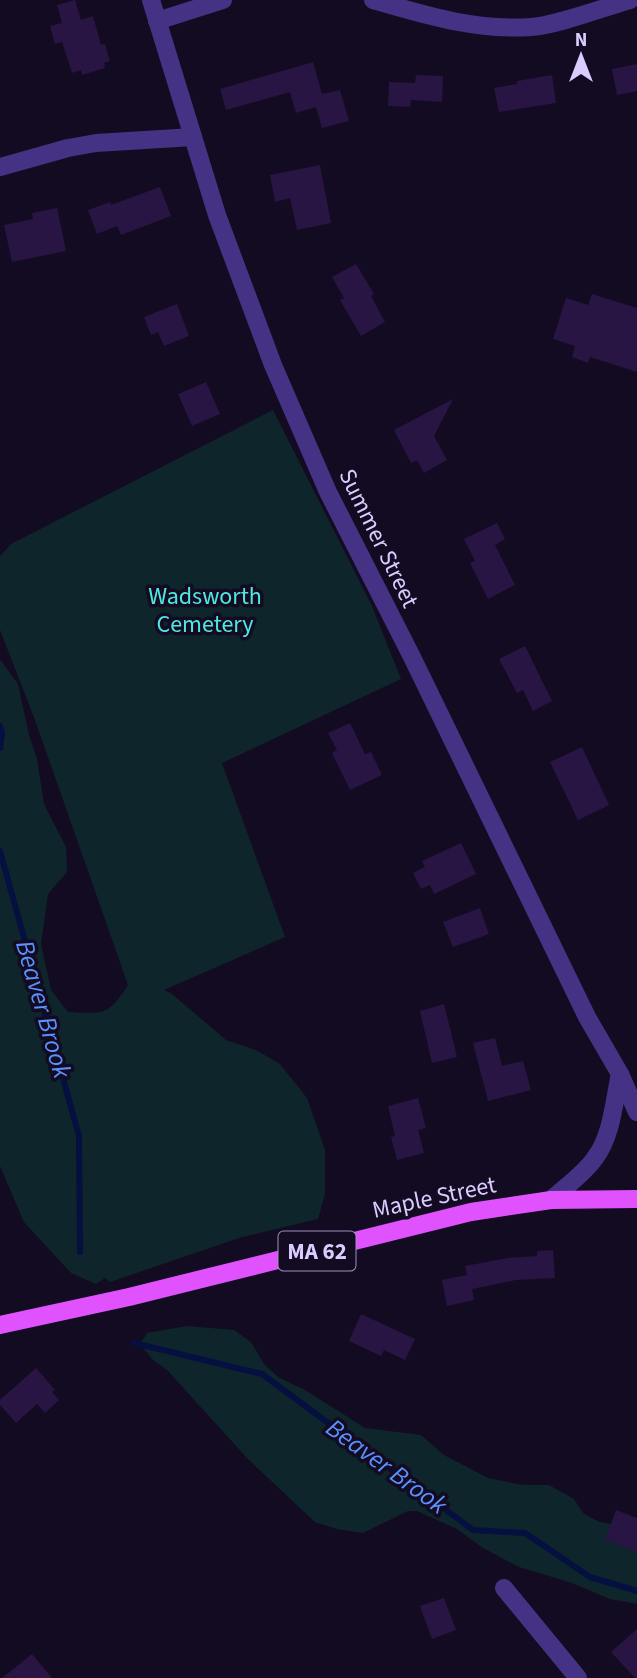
<svg xmlns="http://www.w3.org/2000/svg" width="637" height="1678" font-family="'Source Sans 3',sans-serif">
<style>
.green{fill:#0e262b}
.lines{fill:none;stroke-linecap:round;stroke-linejoin:round}
.stream{stroke:#050f40;stroke-width:6}
.building{fill:#281543}
.minor{stroke:#453284;stroke-width:18}
.major{stroke:#e152ff;stroke-width:18}
.labels{text-anchor:middle;stroke-width:7;stroke-linejoin:round;paint-order:stroke}
.shield{fill:#130b21;stroke:#9f91bc;stroke-width:2}
.shield-label{font-size:23px;font-weight:bold;fill:#dbcbff}
.street-label{font-size:24px;fill:#dbcbff;stroke:#130b21}
.park-label{font-size:24px;fill:#4de9e1;stroke:#130b21}
.water-label{font-size:26px;font-style:italic;fill:#5991ff;stroke:#130b21}
</style>
<rect width="100%" height="100%" fill="#130b21"/>
<g class="green">
<path d="M273,410l99,196 29,73 -179,84 63,174 -121,53 8,4 54,46 30,10 24,14 27,34 18,52v44l-7,25 -76,18 -132,45 -5,-4 -9,6 -25,-11 -47,-51 -24,-56v-507l18,25 11,51 8,24 7,45 22,43 1,25 -19,22 -7,50 10,46 17,22c36,2 40,4 60,-27l-93,-265 -35,-90v-74l11,-12z"/>
<polygon points="187,1326 234,1330 251,1342 264,1364 278,1377 305,1390 365,1428 421,1435 444,1455 488,1478 522,1485 549,1485 574,1499 583,1513 599,1522 612,1524 637,1521 637,1604 610,1599 572,1583 519,1567 483,1548 457,1529 417,1511 408,1511 363,1533 337,1529 315,1522 248,1459 167,1370 153,1360 140,1344 147,1333"/>
</g>
<g class="lines">
<g class="stream">
<polyline points="0,726 2,733 0,748"/>
<polyline points="0,851 79,1136 80,1252"/>
<polyline points="134,1343 262,1374 473,1530 525,1533 590,1577 637,1591"/>
</g>
</g>
<g class="building">
<polygon points="75,0 81,20 93,16 101,45 105,44 110,61 104,63 105,68 82,75 81,70 72,73 62,42 55,44 50,26 62,23 57,5"/>
<polygon points="313,62 322,94 340,90 349,121 322,128 316,107 296,113 290,92 226,110 220,89"/>
<polygon points="637,64 637,91 617,95 612,69"/>
<polygon points="416,75 443,76 442,102 411,100 410,107 388,106 389,82 415,83"/>
<polygon points="552,75 556,103 499,112 494,88 517,84 517,81"/>
<polygon points="320,165 331,223 297,230 290,198 275,202 270,175"/>
<polygon points="160,187 171,216 121,235 117,226 97,234 88,210 110,202 111,205"/>
<polygon points="57,208 66,251 12,262 4,225 33,219 32,213"/>
<polygon points="356,264 374,294 371,296 385,322 361,336 340,300 344,298 332,277"/>
<polygon points="592,294 637,308 637,372 590,357 588,363 572,357 575,346 553,339 566,298 588,305"/>
<polygon points="177,304 189,336 164,346 158,332 151,335 144,317"/>
<polygon points="206,382 220,414 192,426 178,394"/>
<polygon points="453,399 434,436 447,460 424,473 417,460 411,463 394,430"/>
<polygon points="497,523 505,539 495,545 515,585 488,599 470,563 475,561 464,539"/>
<polygon points="525,646 552,701 533,711 523,690 517,693 499,659"/>
<polygon points="350,723 365,754 371,752 382,775 350,790 332,753 337,750 328,733"/>
<polygon points="582,747 609,805 578,820 550,762"/>
<polygon points="461,843 476,874 434,894 430,885 421,889 413,873 425,867 422,861"/>
<polygon points="480,908 489,934 453,947 443,922"/>
<polygon points="444,1004 457,1057 432,1063 420,1011"/>
<polygon points="495,1038 502,1066 523,1061 531,1090 488,1101 473,1043"/>
<polygon points="418,1098 426,1128 418,1130 424,1153 397,1160 391,1137 395,1136 388,1106"/>
<polygon points="553,1250 555,1278 516,1280 472,1289 474,1300 447,1306 442,1280 467,1275 465,1266 508,1258 537,1256 537,1251"/>
<polygon points="361,1314 415,1339 405,1360 384,1350 381,1356 349,1341"/>
<polygon points="36,1368 55,1390 52,1392 59,1400 45,1413 37,1404 16,1423 0,1405 0,1400"/>
<polygon points="616,1510 637,1518 637,1552 605,1540"/>
<polygon points="444,1598 456,1630 432,1639 420,1606"/>
<polygon points="637,1629 637,1678 635,1678 611,1652"/>
<polygon points="32,1654 52,1678 2,1678"/>
</g>
<g class="lines">
<g class="minor">
<polyline points="151,0 217,215 273,365 328,492 412,657 587,1017 620,1074 637,1112"/>
<path d="M373,0c52,15 103,31 158,27 27,-2 71,-19 99,-27"/>
<polyline points="157,21 223,0"/>
<polyline points="0,167 68,148 96,143 193,137"/>
<path d="M551,1200c14,-13 33,-26 44,-42 17,-22 19,-57 25,-84"/>
<polyline points="504,1588 578,1678"/>
</g>
<polyline class="major" points="0,1325 129,1297 471,1212 551,1200 637,1199"/>
</g>
<g class="labels">
<rect class="shield" x="278.5" y="1231.5" width="77" height="39" rx="5"/>
<g class="shield-label">
<text x="317" y="1259">MA 62</text>
</g>
<g class="street-label">
<text transform="translate(379 538) rotate(64)" y="8">Summer Street</text>
<text transform="translate(434 1197) rotate(-12)" y="8">Maple Street</text>
</g>
<g class="park-label">
<text x="205" y="604">Wadsworth<tspan x="205" dy="28">Cemetery</tspan></text>
</g>
<g class="water-label">
<text transform="translate(44 1009) rotate(74)" y="9">Beaver Brook</text>
<text transform="translate(387 1466) rotate(36)" y="9">Beaver Brook</text>
</g>
</g>
<g transform="translate(581 56)" stroke="#130b21" stroke-width="5" paint-order="stroke">
<path d="M0-5L12 26L0 18L-12 26Z" fill="#dbcbff"/>
<text y="-10" font-size="19" font-weight="bold" text-anchor="middle" fill="#dbcbff">N</text>
</g>
</svg>
